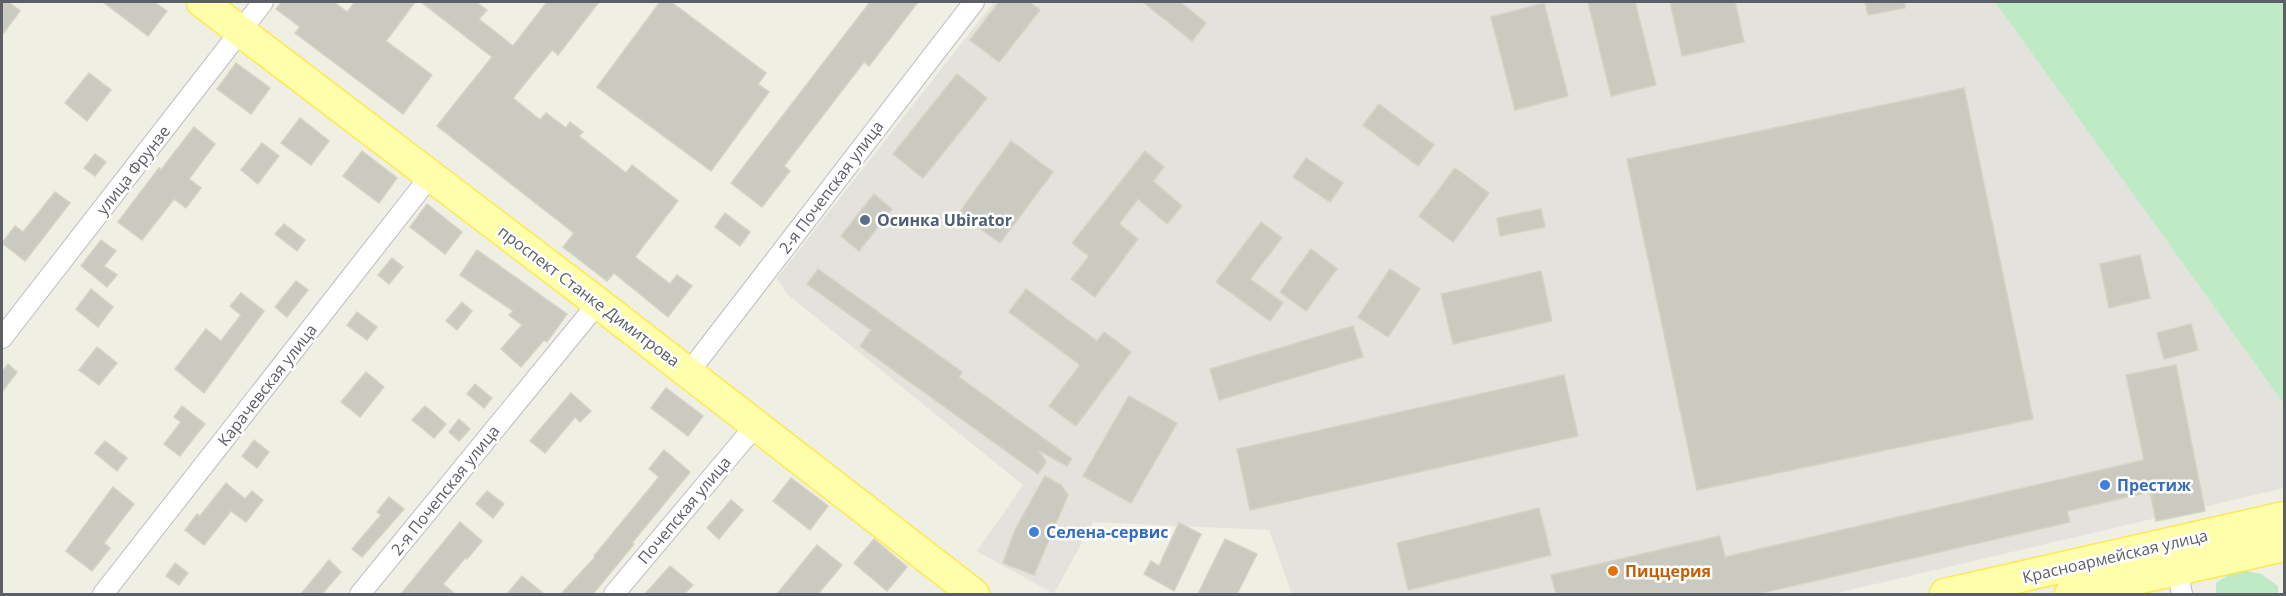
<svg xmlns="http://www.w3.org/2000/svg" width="2286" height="596" font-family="'Open Sans',sans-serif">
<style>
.industrial{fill:#e4e2dc}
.green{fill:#beeac5}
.building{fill:#cbcac1;stroke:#d6d2c2;stroke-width:1.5}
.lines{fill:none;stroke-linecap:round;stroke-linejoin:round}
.street-casing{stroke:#bcbdc4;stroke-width:22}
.primary-casing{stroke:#ffe94e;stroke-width:33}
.street{stroke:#fff;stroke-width:20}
.primary{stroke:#fffeaa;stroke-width:30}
.service-dot{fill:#5c6f8a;stroke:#fff;stroke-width:2}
.shop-dot{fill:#3f7fe0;stroke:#fff;stroke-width:2}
.food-dot{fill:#e8710a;stroke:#fff;stroke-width:2}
.labels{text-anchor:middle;stroke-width:5;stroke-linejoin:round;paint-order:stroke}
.street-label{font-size:16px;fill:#5c5f66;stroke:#fff}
.service-label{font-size:16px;font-weight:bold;fill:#4e5e75;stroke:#fff;text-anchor:start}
.shop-label{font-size:16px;font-weight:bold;fill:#366cbe;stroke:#fff;text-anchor:start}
.food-label{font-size:16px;font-weight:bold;fill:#c56008;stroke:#fff;text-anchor:start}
</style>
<rect width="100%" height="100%" fill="#f0efe4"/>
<polygon class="industrial" points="994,2 1995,2 2284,404 2284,488 1833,594 1292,594 1269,530 1093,522 1054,594 977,551 1023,485 787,294 777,278"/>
<g class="green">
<polygon points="1995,2 2284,2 2284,404"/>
<polygon points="2237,569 2261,574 2278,586 2278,594 2216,594 2216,583"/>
</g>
<g class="building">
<polygon points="2,2 8,2 20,11 2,35"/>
<polygon points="103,2 154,2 167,11 148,36"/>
<polygon points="282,2 334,2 347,12 355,2 415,2 386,41 432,75 403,114 295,33 300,27 276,9"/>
<polygon points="421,2 476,2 487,10 479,19 513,46 547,2 599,2 558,55 552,50 513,98 540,120 546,113 566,128 570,122 583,132 579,136 626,173 632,165 678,201 635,257 670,284 677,275 692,286 668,317 614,273 607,281 563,247 574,233 437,126 492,57"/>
<polygon points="660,2 671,2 766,73 758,84 769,92 711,171 597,87"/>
<polygon points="870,2 918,2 869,66 864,62 784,166 790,171 762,207 731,183"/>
<polygon points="999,2 1029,2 1040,10 999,62 970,40"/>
<polygon points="1143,2 1180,2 1206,23 1192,41"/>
<polygon points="1588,2 1635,2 1656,85 1611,96"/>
<polygon points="1670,2 1735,2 1744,42 1682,56"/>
<polygon points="1865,2 1905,2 1905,8 1868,15"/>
<polygon points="1544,3 1568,96 1515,110 1491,17"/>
<polygon points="236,63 270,88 251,114 217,89"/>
<polygon points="89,73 111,90 87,121 65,103"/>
<polygon points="957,74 987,98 923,178 893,154"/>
<polygon points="1964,88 2033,419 1697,490 1627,159"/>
<polygon points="1379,104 1434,145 1418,166 1363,125"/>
<polygon points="300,118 329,141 311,165 281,143"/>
<polygon points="194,127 215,144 189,179 201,188 186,208 174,199 142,240 118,222 159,168 161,170"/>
<polygon points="1011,141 1053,172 1000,243 959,213"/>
<polygon points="262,143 279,156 258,184 241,170"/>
<polygon points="362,151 397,178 379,203 343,176"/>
<polygon points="1145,151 1164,167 1153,181 1182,206 1167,224 1138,199 1119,224 1138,239 1095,297 1071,279 1089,256 1072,243"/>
<polygon points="95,154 106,162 95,176 84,168"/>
<polygon points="1306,158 1343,183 1330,202 1293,177"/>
<polygon points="1455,168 1489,193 1453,242 1419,216"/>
<polygon points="55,192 70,203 25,261 2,243 15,226 23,232"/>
<polygon points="874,194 892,209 859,251 841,236"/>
<polygon points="427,204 462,232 445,254 410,227"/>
<polygon points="1541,209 1545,227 1500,236 1497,218"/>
<polygon points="725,213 750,232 740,246 715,227"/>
<polygon points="1261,222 1282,238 1250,279 1283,303 1270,321 1216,282"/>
<polygon points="284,224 305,240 297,251 275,234"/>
<polygon points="101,240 116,251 104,266 117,275 107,287 81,266"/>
<polygon points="1311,249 1337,269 1306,311 1280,292"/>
<polygon points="477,250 567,314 547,342 544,340 521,367 501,349 522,325 509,315 513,311 460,275"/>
<polygon points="2140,255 2150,298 2109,308 2100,264"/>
<polygon points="392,258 403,267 389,284 378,275"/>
<polygon points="818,269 962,372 959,377 1072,459 1067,466 1038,450 1046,462 1038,474 860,346 871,330 807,284"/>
<polygon points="1390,269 1420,289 1388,337 1358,317"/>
<polygon points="1541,271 1552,321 1453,344 1441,294"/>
<polygon points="296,281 308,290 287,317 275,307"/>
<polygon points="91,289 113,307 98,327 76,309"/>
<polygon points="1026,289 1097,341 1104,332 1131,352 1076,426 1049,406 1080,365 1009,312"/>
<polygon points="241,293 264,311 204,393 175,369 206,329 221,341 241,315 230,306"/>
<polygon points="462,302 472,311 457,330 446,321"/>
<polygon points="357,312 377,327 367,340 347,325"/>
<polygon points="2191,324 2198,350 2164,359 2157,333"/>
<polygon points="1353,326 1363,357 1219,400 1210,369"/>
<polygon points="97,347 117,363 99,385 79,370"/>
<polygon points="8,364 17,372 2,392 2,372"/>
<polygon points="2176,365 2205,511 2156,521 2150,492 2067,511 2070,522 1757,594 1556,594 1551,575 1720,536 1725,557 2144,460 2126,375"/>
<polygon points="366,372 384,387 360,417 341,402"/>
<polygon points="1564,375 1578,436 1250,510 1237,449"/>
<polygon points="475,384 492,398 484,408 467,394"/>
<polygon points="666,388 703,416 688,436 651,408"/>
<polygon points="571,393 591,411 580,422 575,417 545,453 530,441"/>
<polygon points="1129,396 1177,423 1131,503 1083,476"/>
<polygon points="182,406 205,424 180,456 164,444 181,422 174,417"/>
<polygon points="425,406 446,424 434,438 412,420"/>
<polygon points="459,419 470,429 459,441 449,432"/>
<polygon points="254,440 269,452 257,468 242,456"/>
<polygon points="105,441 127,458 117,471 95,453"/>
<polygon points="664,450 690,472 632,543 634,544 593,594 561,594 595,557 594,556 659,477 649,469"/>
<polygon points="1045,476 1061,485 1068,495 1034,575 1003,563 1015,530"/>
<polygon points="791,478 828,506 810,530 773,501"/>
<polygon points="226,483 245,499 252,491 263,500 246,522 231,511 204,545 185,530 197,514 200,516"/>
<polygon points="113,487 134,504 104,543 110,548 92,571 66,551"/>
<polygon points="487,491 504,504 493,518 476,504"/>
<polygon points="389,497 404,509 362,557 352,549 381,515 377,512"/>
<polygon points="731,500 743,510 719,539 707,528"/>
<polygon points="1539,508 1551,555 1408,590 1397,543"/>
<polygon points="460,522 482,541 467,559 466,557 443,584 455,594 401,594"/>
<polygon points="1179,523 1201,534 1174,591 1144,574 1151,561 1159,566"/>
<polygon points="874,539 907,567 887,591 854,563"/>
<polygon points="1225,539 1257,554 1237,594 1198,594"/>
<polygon points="817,545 842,565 818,594 777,594"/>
<polygon points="329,560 341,572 322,594 301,594"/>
<polygon points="175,563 188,573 179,585 166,576"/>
<polygon points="670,566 693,585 684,594 645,594"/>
<polygon points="522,576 544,594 507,594"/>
</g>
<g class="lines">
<defs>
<g id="street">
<polyline points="2,338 263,2"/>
<polyline points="689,372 974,2"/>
<polyline points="2175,559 2182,594"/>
<polyline points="103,594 431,175"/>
<polyline points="360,594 598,303"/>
<polyline points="614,594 755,426"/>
</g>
<g id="primary">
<polyline points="202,2 598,303 974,594"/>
<polyline points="1945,594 2284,517"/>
<polyline points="2070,594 2284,546"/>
</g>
</defs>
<use href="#street" class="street-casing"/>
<use href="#primary" class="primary-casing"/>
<use href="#street" class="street"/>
<use href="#primary" class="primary"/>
</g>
<circle class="service-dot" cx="865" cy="220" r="6"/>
<g class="shop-dot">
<circle cx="2105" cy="485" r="6"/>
<circle cx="1034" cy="532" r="6"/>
</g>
<circle class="food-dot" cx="1613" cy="571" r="6"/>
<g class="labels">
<g class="street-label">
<text transform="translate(133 170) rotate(-52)" y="6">улица Фрунзе</text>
<text transform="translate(831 187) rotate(-53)" y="6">2-я Почепская улица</text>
<text transform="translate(589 296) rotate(37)" y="6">проспект Станке Димитрова</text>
<text transform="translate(267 385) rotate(-52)" y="6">Карачевская улица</text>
<text transform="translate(445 490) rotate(-51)" y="6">2-я Почепская улица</text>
<text transform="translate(684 510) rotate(-50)" y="6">Почепская улица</text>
<text transform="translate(2115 556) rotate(-13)" y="6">Красноармейская улица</text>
</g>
<g class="service-label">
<text x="877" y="226">Осинка Ubirator</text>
</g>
<g class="shop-label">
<text x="2117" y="491">Престиж</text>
<text x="1046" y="538">Селена-сервис</text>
</g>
<g class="food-label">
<text x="1625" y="577">Пиццерия</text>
</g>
</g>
<rect width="2286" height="596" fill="none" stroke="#5c5f66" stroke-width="6"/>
</svg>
